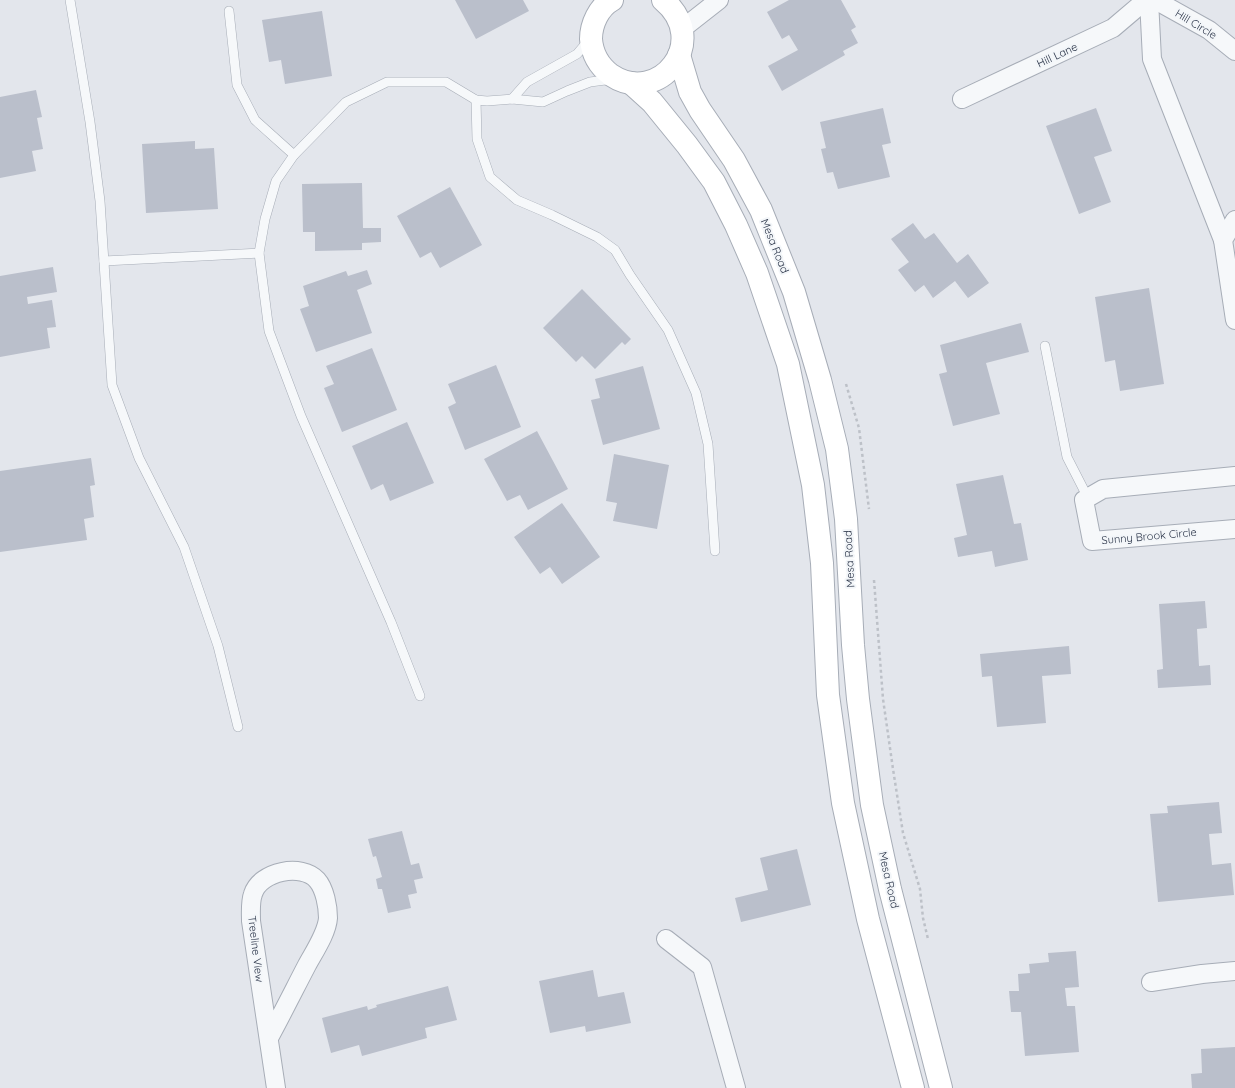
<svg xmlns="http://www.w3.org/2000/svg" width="1235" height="1088" font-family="Quicksand,sans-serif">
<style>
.building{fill:#babfcb}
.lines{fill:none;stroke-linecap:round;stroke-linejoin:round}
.service-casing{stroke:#a7adb7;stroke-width:10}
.minor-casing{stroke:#a7adb7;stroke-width:20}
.secondary-casing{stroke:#a7adb7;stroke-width:24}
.path{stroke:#bdc1c8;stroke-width:2.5;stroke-dasharray:3 3;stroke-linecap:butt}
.service{stroke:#f6f8fa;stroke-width:9}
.minor{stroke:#f6f8fa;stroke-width:18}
.secondary{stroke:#fff;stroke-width:22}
.labels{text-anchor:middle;stroke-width:4;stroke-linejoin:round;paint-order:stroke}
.street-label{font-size:11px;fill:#293347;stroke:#f3f6f9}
</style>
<rect width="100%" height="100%" fill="#e3e6ec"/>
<g class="building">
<polygon points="455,0 523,0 529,11 476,39"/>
<polygon points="789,0 841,0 856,27 851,30 858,43 843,51 845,55 782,91 768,66 798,50 789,35 782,39 767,12"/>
<polygon points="322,11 332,76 285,84 281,60 269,62 262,20"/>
<polygon points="36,90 42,117 37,118 43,149 32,151 36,171 0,178 0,97"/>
<polygon points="883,108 891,143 882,145 890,177 838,189 833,172 827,173 821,149 826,148 820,122"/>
<polygon points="1096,108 1112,151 1094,157 1111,202 1079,214 1046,126"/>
<polygon points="195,141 195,149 214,148 218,209 146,213 142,144"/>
<polygon points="362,183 363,228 381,228 381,242 362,243 362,250 315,251 315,232 303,232 302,184"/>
<polygon points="450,187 482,245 440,268 431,252 420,258 397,216"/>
<polygon points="913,223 925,239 934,233 957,263 968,254 989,283 968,298 955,281 933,298 924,285 915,292 898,270 909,262 891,239"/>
<polygon points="53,267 57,292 27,297 28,304 52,300 56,327 47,328 50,348 0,357 0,276"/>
<polygon points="367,270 372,284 357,290 372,333 316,352 300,309 309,306 303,286 346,271 348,276"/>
<polygon points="1149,288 1164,384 1120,391 1115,360 1105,362 1095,297"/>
<polygon points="582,289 631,339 625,345 622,342 595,369 582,356 576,362 543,328"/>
<polygon points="1021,323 1029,352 986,363 1000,414 953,426 939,374 947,372 940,345"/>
<polygon points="372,348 397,410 342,432 324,388 334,384 326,366"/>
<polygon points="496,365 521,427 465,450 448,407 456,403 448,384"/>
<polygon points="643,366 660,429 603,445 591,400 600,398 595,379"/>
<polygon points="407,422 434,483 390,501 383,484 371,490 352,446"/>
<polygon points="537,431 568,489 528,510 520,495 507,501 484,459"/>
<polygon points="614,454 669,465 657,529 613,521 617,503 606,501"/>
<polygon points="91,458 95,485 90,486 94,517 84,519 87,540 0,552 0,471"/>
<polygon points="1003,475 1014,524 1021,523 1028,560 995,567 992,551 958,557 954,538 967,535 956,484"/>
<polygon points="562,503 600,557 562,584 550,567 540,574 514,537"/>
<polygon points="1205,601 1207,628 1197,629 1199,666 1210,665 1211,685 1158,688 1157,670 1163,669 1159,604"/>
<polygon points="1069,646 1071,674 1042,676 1046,723 997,727 992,676 982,677 980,654"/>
<polygon points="1219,802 1222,833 1209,834 1212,865 1231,863 1234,895 1158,902 1150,814 1168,813 1167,806"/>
<polygon points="402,831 411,865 419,863 423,878 414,880 417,893 408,895 411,908 388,913 382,889 378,889 376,879 382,877 376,856 373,857 368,839"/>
<polygon points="797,849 811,905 741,922 735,898 768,890 760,858"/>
<polygon points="1076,951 1079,987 1065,988 1067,1006 1075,1006 1079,1052 1025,1056 1021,1012 1011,1012 1009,991 1019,991 1018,974 1030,973 1029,964 1049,962 1048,953"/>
<polygon points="593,970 598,997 624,992 631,1023 586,1032 585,1026 550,1033 539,981"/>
<polygon points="448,986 457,1020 425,1028 427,1038 362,1056 359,1045 331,1053 322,1018 367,1006 368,1010 377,1007 376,1005"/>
<polygon points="1235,1047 1235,1088 1192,1088 1191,1074 1202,1073 1201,1049"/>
</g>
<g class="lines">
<defs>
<g id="service">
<polyline points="70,0 90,122 100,201 112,385 139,458 184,547 218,646 238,727"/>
<polyline points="229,11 237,85 255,120 294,155"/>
<polyline points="512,99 527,82 577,54 589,40"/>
<polyline points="476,100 477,139 490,177 517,200 552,215 597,237 615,250 630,275 668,330 696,393 708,444 715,551"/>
<polyline points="104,261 259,253"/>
<polyline points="1045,346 1067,457 1088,498"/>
<polyline points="420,696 391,622 301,416 269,331 259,253 265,219 276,181 294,155 346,102 387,82 446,82 476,100 487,101 512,99 543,102 567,91 590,82 613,79"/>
</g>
<g id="minor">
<polyline points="1149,0 1152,59 1223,240"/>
<polyline points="1155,0 1209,30 1235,51"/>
<polyline points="682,29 719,0"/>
<polyline points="962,99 1113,28 1146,0"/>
<polyline points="1235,220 1223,240 1235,320"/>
<polyline points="1235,476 1103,489 1084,500 1092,541 1235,529"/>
<polyline points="666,939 702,967 736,1088"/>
<polyline points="1151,982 1202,974 1235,971"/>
<path d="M269,1038c13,-24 25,-48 38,-73 7,-13 20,-32 21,-47 0,-11 -3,-29 -11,-38 -15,-17 -57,-9 -64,14 -3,8 -2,19 -2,27l25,167"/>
</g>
<g id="secondary">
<path d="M612,0c-13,7 -21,24 -21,39 1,14 8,27 20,36 48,32 101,-34 52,-75"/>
<polyline points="679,55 690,92 700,110 734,160 761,210 794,292 820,380 837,449 846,519 853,645 858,699 872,805 890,889 941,1088"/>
<polyline points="631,83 652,102 687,145 714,182 736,225 757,273 788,364 813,485 822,563 828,695 843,803 868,919 913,1088"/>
</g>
</defs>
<use href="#service" class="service-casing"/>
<use href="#minor" class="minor-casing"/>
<use href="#secondary" class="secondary-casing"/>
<g class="path">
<polyline points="846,384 859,428 869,509"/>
<polyline points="874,580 883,699 893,769 903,833 920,889 923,918 928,939"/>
</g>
<use href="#service" class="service"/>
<use href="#minor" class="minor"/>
<use href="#secondary" class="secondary"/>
</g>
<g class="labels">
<g class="street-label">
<text transform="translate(1196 24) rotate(31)" y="4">Hill Circle</text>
<text transform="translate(1057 55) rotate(-25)" y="4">Hill Lane</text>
<text transform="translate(775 246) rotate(68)" y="4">Mesa Road</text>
<text transform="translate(1149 536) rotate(-5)" y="4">Sunny Brook Circle</text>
<text transform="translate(849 559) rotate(-93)" y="4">Mesa Road</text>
<text transform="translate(889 880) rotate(77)" y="4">Mesa Road</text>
<text transform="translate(256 949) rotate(83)" y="4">Treeline View</text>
</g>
</g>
</svg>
